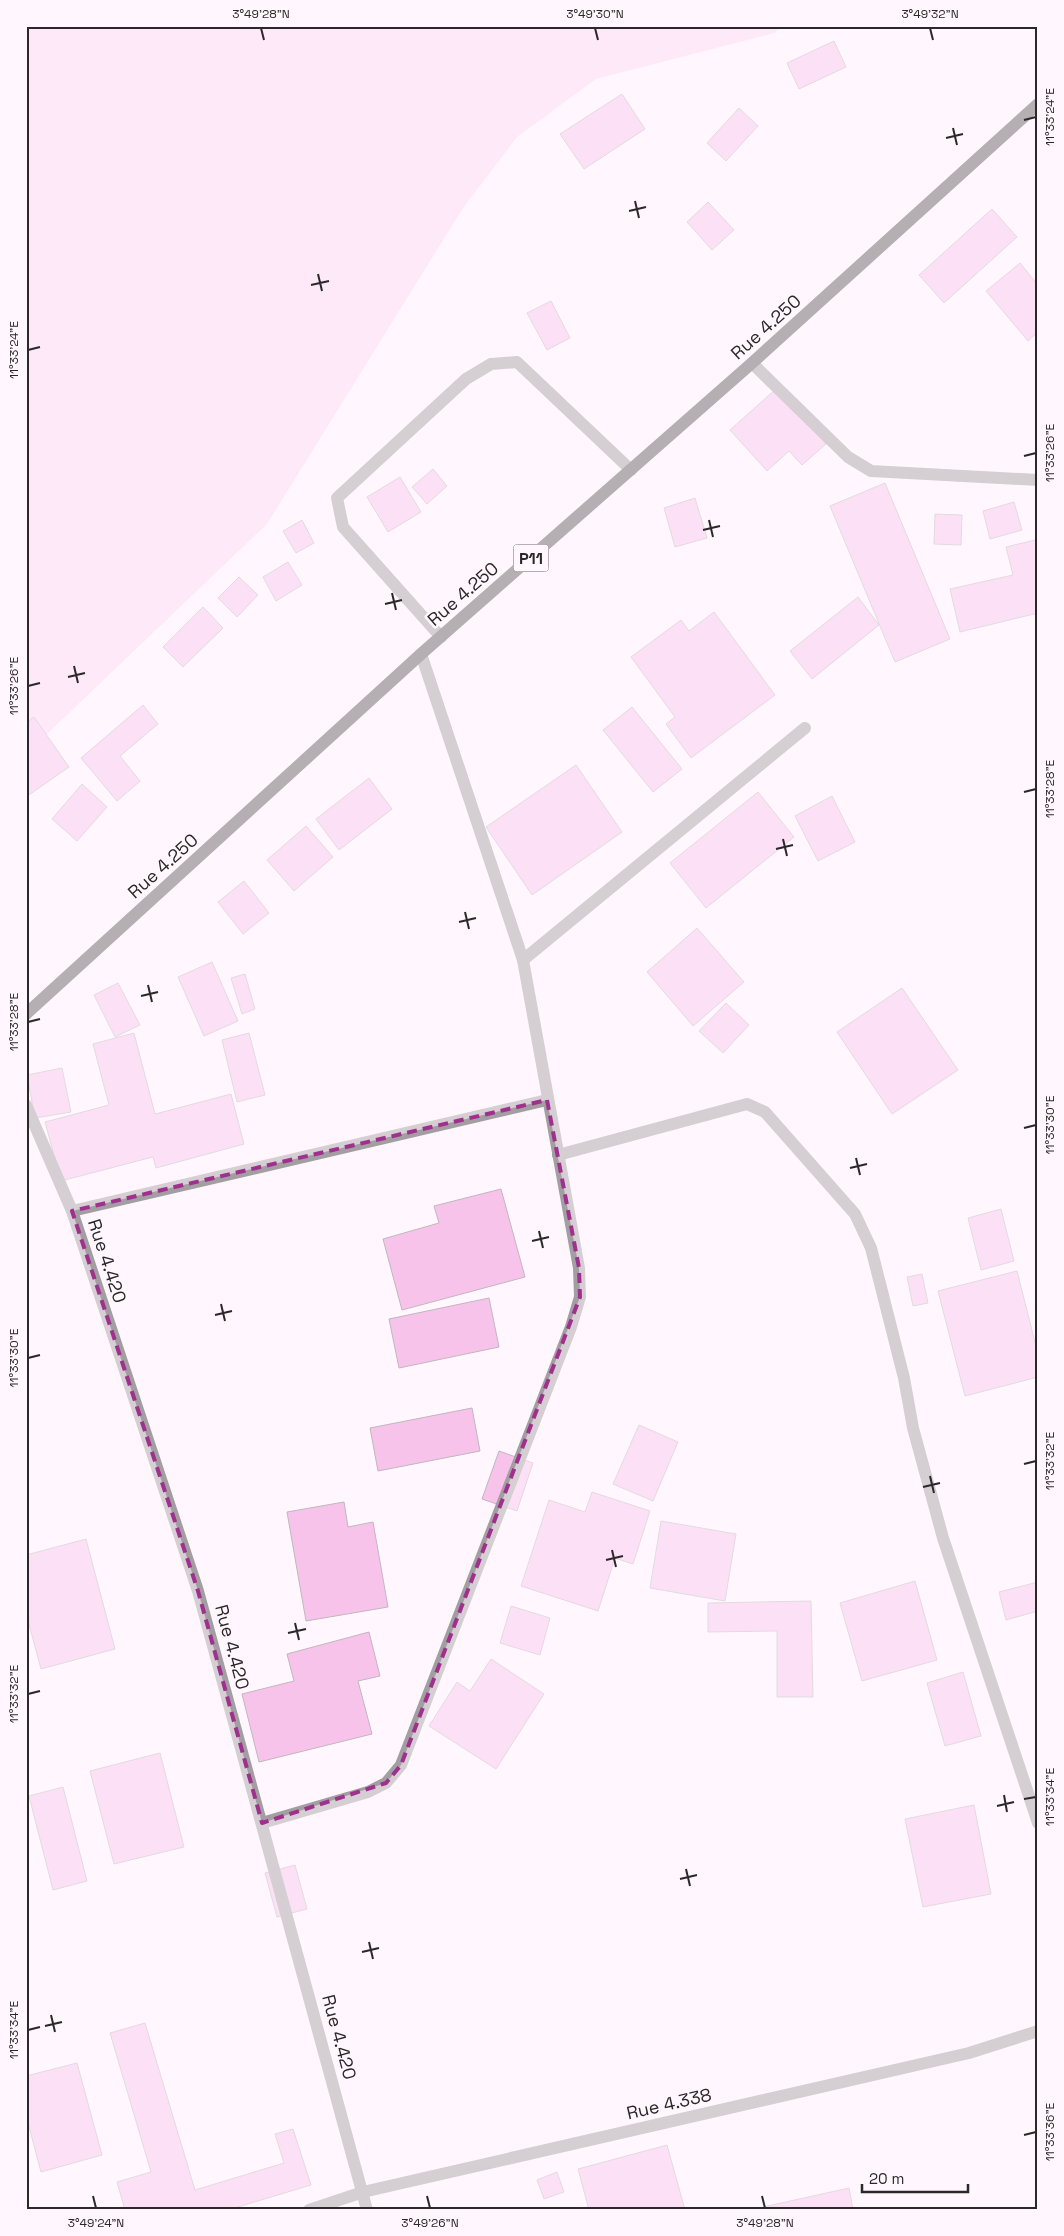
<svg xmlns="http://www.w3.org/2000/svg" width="1064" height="2236" font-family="'Space Grotesk',sans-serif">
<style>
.green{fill:#fdd7f3}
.building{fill:#f8c3eb;stroke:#c0b7bd}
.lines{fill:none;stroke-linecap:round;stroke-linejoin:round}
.minor{stroke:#a29ea1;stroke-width:12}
.major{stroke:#5b5459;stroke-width:12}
.marked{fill:none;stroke:#9f308d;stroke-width:4;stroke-dasharray:10 6;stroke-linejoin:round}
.ticks{fill:none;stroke:#2b282a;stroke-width:2}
.labels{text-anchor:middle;stroke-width:5;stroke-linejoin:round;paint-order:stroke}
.shield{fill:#fff7fd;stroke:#6b6669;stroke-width:1}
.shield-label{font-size:16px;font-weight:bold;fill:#2b282a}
.street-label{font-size:18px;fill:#2b282a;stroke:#fff7fd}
.neatline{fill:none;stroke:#2b282a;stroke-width:2}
.ticks-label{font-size:12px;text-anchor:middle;fill:#2b282a}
</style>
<rect width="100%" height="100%" fill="#fff7fd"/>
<polygon class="green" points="26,26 781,26 775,33 596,79 517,137 463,208 267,524 26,754"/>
<g class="building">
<polygon points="834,41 846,67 799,89 787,63"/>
<polygon points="622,94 645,129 584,169 560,134"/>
<polygon points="739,108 758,126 726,161 707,143"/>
<polygon points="708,202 734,230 712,250 687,222"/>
<polygon points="992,209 1017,237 944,303 919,275"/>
<polygon points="1020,263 1038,285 1038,332 1028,341 986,291"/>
<polygon points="551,301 570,338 547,350 527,313"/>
<polygon points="777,388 826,444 802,465 789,451 767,471 730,430"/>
<polygon points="433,469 447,486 427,504 412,487"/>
<polygon points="400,477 421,512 388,532 367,497"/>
<polygon points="885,483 950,639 895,662 830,506"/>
<polygon points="695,498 707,538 675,547 664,508"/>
<polygon points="1014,502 1022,530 990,539 983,511"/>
<polygon points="935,514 962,515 961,545 934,544"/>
<polygon points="302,520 314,543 296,553 283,531"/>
<polygon points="1035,540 1038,550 1038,613 960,632 950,589 1013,575 1006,547"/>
<polygon points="288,562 302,585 276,601 263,577"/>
<polygon points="239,577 258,595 237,617 218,598"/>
<polygon points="858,597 879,625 812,679 790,651"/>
<polygon points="203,607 223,628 183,667 163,647"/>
<polygon points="714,612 775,695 691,758 666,724 675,717 631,657 681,620 689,631"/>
<polygon points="143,705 158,724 120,756 140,781 117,801 81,758"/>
<polygon points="632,707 682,769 653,792 603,730"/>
<polygon points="34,717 69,767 26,797 26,723"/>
<polygon points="576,765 622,832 532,895 486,827"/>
<polygon points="369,778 392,809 339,850 316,819"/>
<polygon points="82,784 107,807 77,841 52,819"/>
<polygon points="758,792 794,837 706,908 670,863"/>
<polygon points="832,796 855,842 818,861 795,816"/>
<polygon points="306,826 333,857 294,891 267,860"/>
<polygon points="244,881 269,913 243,934 218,902"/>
<polygon points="697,928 744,982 693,1026 647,972"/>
<polygon points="212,962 238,1021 204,1036 178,977"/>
<polygon points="245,974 255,1009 242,1014 231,978"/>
<polygon points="118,983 140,1025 115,1037 94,995"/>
<polygon points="902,988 958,1070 892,1114 837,1032"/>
<polygon points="726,1003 749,1025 723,1053 699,1031"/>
<polygon points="134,1033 155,1114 231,1094 244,1144 156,1168 153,1157 61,1181 45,1122 109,1105 93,1044"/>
<polygon points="249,1033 265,1095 237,1102 222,1040"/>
<polygon points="62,1068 71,1112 35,1118 27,1075"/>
<polygon points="501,1189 525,1277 402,1310 383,1239 439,1223 434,1206"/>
<polygon points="1001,1209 1014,1261 981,1270 968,1218"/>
<polygon points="1017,1271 1038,1354 1038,1377 965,1396 938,1291"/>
<polygon points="922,1274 928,1303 913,1306 907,1277"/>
<polygon points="489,1298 499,1347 399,1368 389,1319"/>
<polygon points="472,1408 480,1451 378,1471 370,1428"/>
<polygon points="639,1425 678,1442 653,1501 613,1484"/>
<polygon points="499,1451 533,1463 517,1511 482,1499"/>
<polygon points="592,1492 650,1511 633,1564 615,1558 598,1611 521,1586 549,1500 585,1512"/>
<polygon points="344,1502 348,1527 373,1522 388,1607 306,1621 287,1512"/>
<polygon points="661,1521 736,1534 725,1601 650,1588"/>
<polygon points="86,1539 115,1649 41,1669 26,1613 26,1555"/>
<polygon points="915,1581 937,1660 862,1681 840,1603"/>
<polygon points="1038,1582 1038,1611 1006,1620 999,1592"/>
<polygon points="811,1601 813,1697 777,1697 777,1631 708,1632 708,1603"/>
<polygon points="511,1606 550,1618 540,1655 500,1643"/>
<polygon points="369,1632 380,1676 358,1681 372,1734 259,1762 242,1694 294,1681 287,1654"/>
<polygon points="491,1659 544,1694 496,1769 429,1726 457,1682 470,1691"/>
<polygon points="963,1672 981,1736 945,1746 927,1683"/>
<polygon points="160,1753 184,1847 114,1864 90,1771"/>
<polygon points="63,1787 87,1881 53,1890 29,1796"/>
<polygon points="974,1805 991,1894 923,1907 905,1819"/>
<polygon points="295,1865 307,1909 277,1917 265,1873"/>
<polygon points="145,2023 195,2190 284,2163 275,2134 293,2129 311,2185 228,2210 125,2210 117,2182 151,2172 110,2033"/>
<polygon points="77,2063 102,2155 41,2172 26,2115 26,2076"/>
<polygon points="667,2145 685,2210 589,2210 578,2169"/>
<polygon points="557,2172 564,2192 544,2199 537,2180"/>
<polygon points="849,2188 853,2210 763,2210 763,2207"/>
</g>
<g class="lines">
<g class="minor">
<polyline points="752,363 848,457 871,471 1038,480"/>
<polyline points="441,637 343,527 337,498 466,379 491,364 517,362 631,470"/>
<polyline points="523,960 805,728"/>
<polyline points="26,1105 72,1211 198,1591 367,2210"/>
<polyline points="558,1155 747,1104 765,1112 855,1214 871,1248 904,1378 913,1428 943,1538 1038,1823"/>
<polyline points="72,1211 547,1100"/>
<polyline points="262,1823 368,1792 386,1783 401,1765 571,1327 580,1297 579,1268 523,960 421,654"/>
<polyline points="309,2210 363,2192 969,2053 1038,2031"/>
</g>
<polyline class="major" points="26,1014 421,654 752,363 1038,104"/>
</g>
<path d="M0 0H1064V2236H0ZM547,1100l32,168 1,29 -179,468 -15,18 -124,40 -64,-232 -126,-380z" fill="#fff7fd" fill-opacity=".55" fill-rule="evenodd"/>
<path class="marked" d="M547,1100l32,168 1,29 -179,468 -15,18 -124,40 -64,-232 -126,-380z"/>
<path class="ticks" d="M261,28l3,12M595,28l3,12M930,28l3,12M1024,120l12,-3M953,128l4,17M946,138l17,-4M635,201l4,17M629,211l17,-4M318,274l4,17M311,285l18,-4M28,350l12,-3M1024,456l12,-3M709,520l4,17M703,530l17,-4M392,593l4,17M385,604l17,-4M74,666l4,17M68,677l17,-4M28,686l12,-3M1024,792l12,-3M783,839l4,17M776,849l17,-4M465,912l4,17M459,922l17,-4M148,985l4,17M141,996l17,-4M28,1022l12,-3M1024,1128l12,-3M856,1158l4,17M850,1168l17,-4M539,1231l4,17M532,1241l17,-4M221,1304l4,17M215,1315l17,-4M28,1358l12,-3M1024,1464l12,-3M930,1476l4,17M923,1487l17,-4M612,1550l4,17M606,1560l17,-4M295,1623l4,17M288,1633l18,-4M28,1694l12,-3M1004,1795l3,17M1024,1799l12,-2M997,1806l17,-4M686,1869l4,17M680,1879l17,-4M369,1942l4,17M362,1952l17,-4M51,2015l4,17M45,2026l17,-4M28,2030l12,-3M1024,2135l12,-3M93,2196l3,12M427,2196l3,12M762,2196l3,12"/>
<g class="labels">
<rect class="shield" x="513.5" y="544.5" width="35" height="27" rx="4"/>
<g class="shield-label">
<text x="531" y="564">P11</text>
</g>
<g class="street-label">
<text transform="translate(766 327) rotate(-42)" y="6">Rue 4.250</text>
<text transform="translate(463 594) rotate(-41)" y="6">Rue 4.250</text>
<text transform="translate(163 866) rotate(-42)" y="6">Rue 4.250</text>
<text transform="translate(107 1261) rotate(72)" y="6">Rue 4.420</text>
<text transform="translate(232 1647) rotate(75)" y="6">Rue 4.420</text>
<text transform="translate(339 2037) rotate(75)" y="6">Rue 4.420</text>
<text transform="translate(669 2104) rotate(-13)" y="6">Rue 4.338</text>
</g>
</g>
<rect width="1064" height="2236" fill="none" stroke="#fff7fd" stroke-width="55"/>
<path d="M862 2184v8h106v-8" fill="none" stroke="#2b282a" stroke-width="2.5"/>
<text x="869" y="2184" font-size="15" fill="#2b282a" stroke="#fff7fd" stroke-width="4" paint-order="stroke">20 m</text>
<rect x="28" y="28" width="1008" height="2180" class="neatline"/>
<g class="ticks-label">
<text x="261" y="18">3°49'28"N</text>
<text x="595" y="18">3°49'30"N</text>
<text x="930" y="18">3°49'32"N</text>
<text transform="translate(1050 117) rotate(-90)" y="4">11°33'24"E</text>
<text transform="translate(14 350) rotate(-90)" y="4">11°33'24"E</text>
<text transform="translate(1050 453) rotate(-90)" y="4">11°33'26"E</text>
<text transform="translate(14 686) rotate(-90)" y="4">11°33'26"E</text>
<text transform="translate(1050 789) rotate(-90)" y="4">11°33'28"E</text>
<text transform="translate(14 1022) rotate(-90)" y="4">11°33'28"E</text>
<text transform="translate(1050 1125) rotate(-90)" y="4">11°33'30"E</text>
<text transform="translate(14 1358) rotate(-90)" y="4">11°33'30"E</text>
<text transform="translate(1050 1461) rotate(-90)" y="4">11°33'32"E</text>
<text transform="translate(14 1694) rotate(-90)" y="4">11°33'32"E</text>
<text transform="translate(1050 1797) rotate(-90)" y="4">11°33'34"E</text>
<text transform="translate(14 2030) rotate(-90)" y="4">11°33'34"E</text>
<text transform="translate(1050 2132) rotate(-90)" y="4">11°33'36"E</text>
<text x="96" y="2227">3°49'24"N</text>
<text x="430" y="2227">3°49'26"N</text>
<text x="765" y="2227">3°49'28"N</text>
</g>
</svg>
